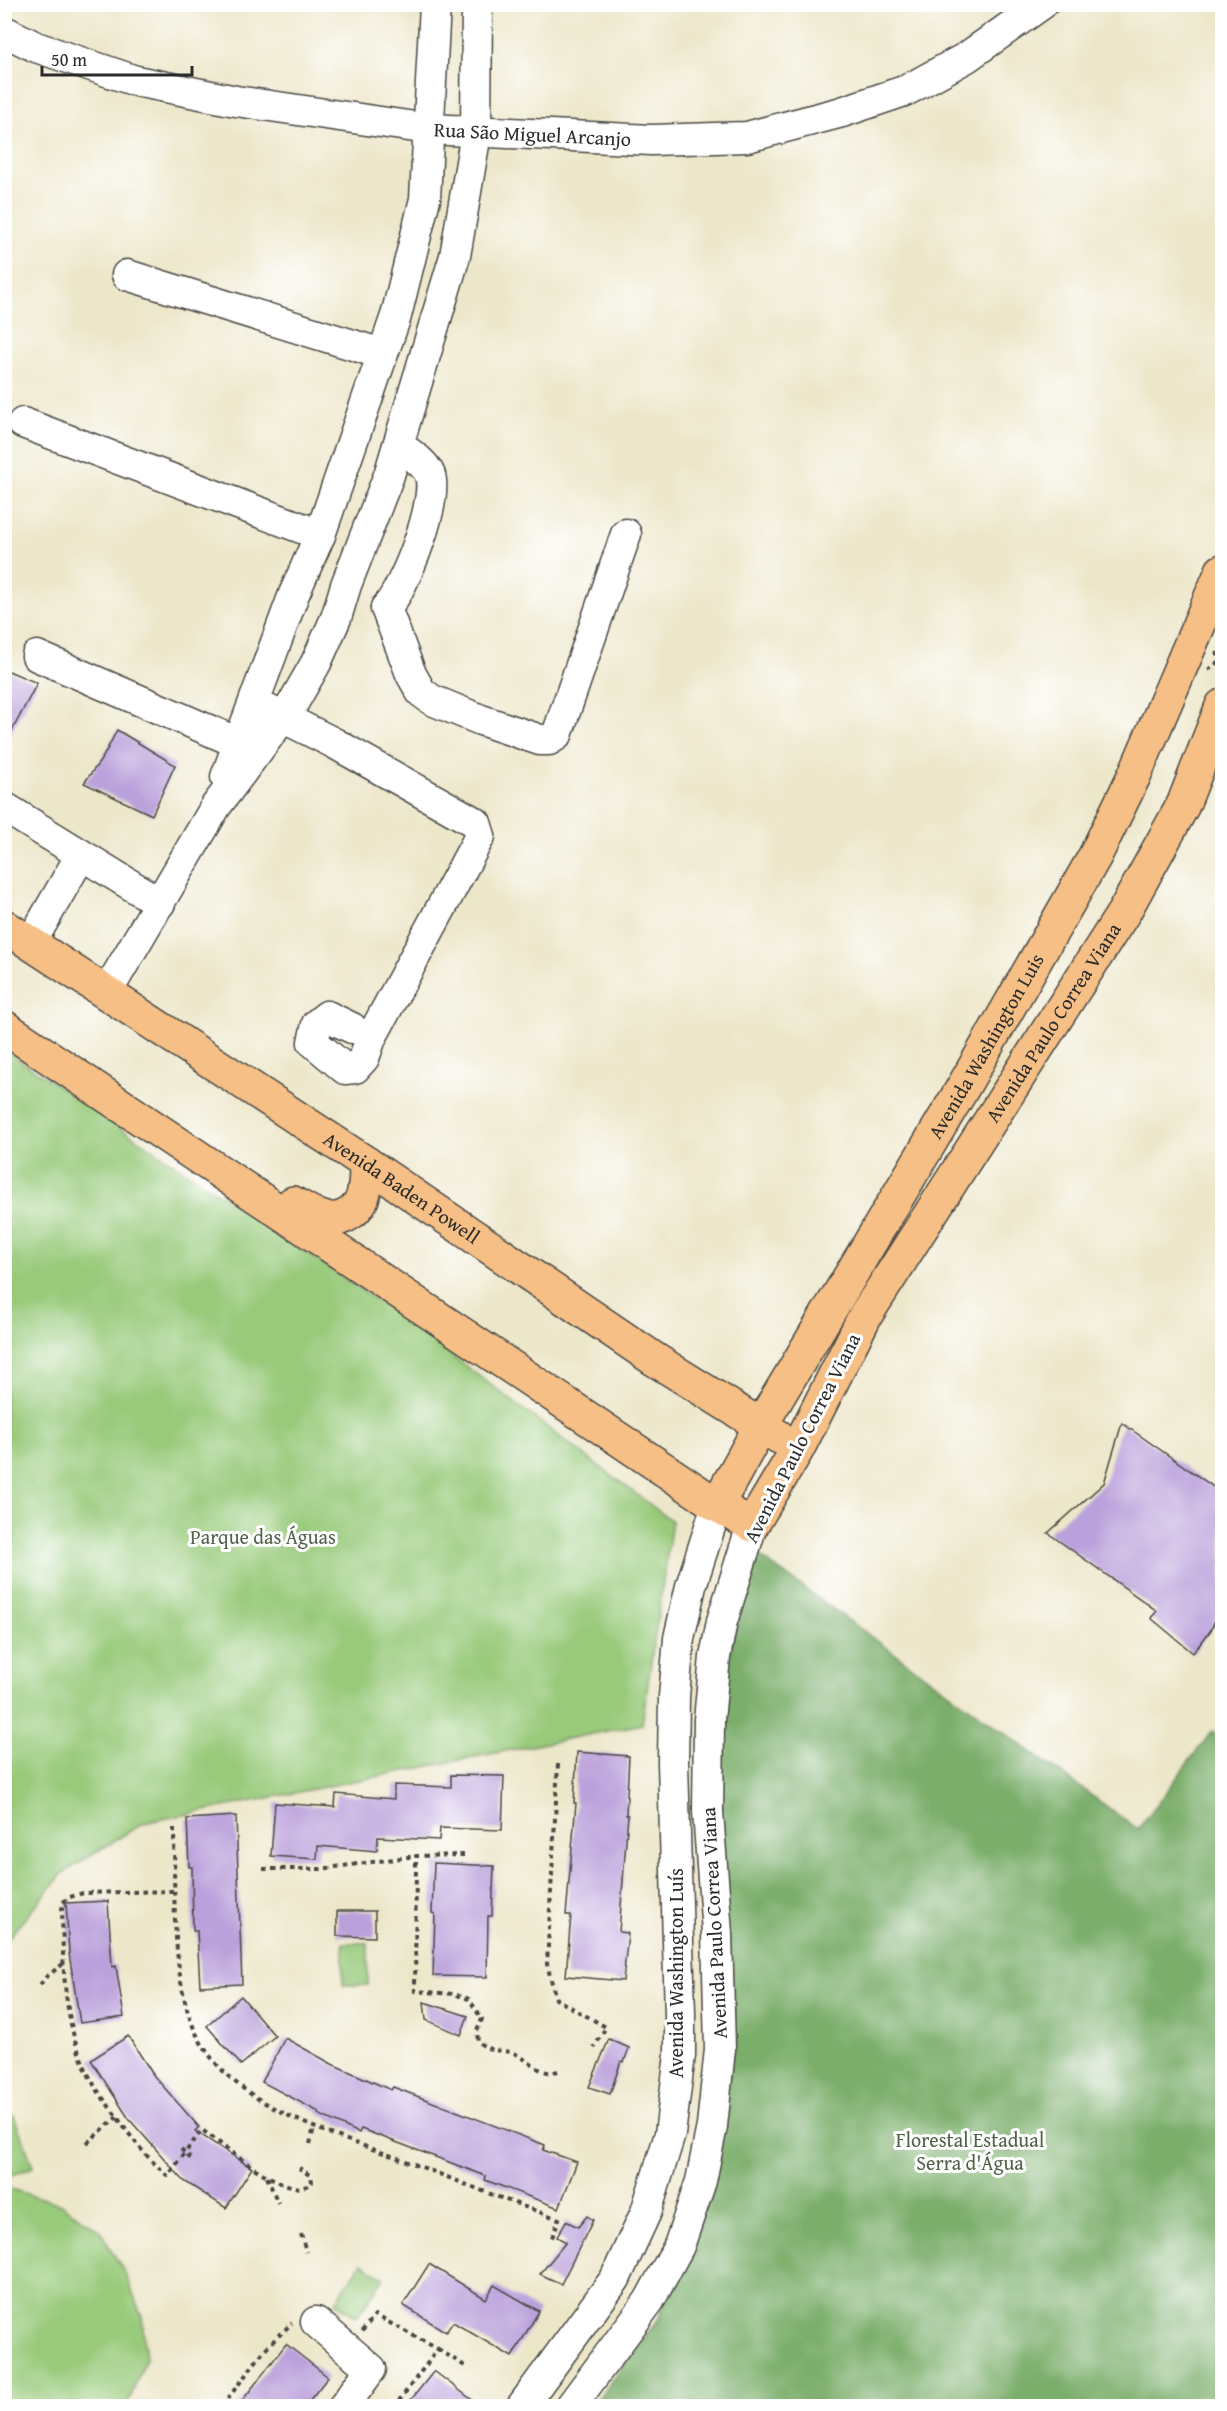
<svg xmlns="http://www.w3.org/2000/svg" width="1227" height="2411" font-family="'Gentium Book Plus',serif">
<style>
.green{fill:#98ca7a;stroke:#627a52;stroke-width:1.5}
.forest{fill:#7aae6a;stroke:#526c4a;stroke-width:1.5}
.building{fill:#bba1db}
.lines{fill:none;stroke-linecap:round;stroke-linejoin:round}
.minor-casing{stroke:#484743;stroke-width:33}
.major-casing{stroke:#484743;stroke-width:36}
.path{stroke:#484743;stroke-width:4;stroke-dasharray:4.5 4.5;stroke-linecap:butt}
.minor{stroke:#fff;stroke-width:30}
.major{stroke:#f5bf86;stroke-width:33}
.labels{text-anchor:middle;stroke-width:6;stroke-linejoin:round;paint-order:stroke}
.street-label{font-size:20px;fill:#2b2b2b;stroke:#fff}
.park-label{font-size:20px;fill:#516347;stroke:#fff}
</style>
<rect width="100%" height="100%" fill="#fff"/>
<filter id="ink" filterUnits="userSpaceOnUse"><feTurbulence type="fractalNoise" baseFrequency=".0167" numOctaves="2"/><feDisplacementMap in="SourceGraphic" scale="12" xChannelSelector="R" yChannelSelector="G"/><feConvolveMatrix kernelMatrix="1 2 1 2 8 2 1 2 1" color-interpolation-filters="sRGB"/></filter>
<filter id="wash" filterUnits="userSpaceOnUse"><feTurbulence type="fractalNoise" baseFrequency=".008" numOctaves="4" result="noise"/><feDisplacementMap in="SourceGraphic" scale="24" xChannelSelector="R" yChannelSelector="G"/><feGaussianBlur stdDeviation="1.35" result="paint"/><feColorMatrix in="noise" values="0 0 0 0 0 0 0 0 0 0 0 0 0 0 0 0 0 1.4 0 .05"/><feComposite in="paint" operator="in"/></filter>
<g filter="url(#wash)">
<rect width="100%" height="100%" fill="#ede7ca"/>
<g class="green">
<polygon points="5,1050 391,1310 672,1521 642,1724 143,1823 63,1873 5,1942"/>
<rect x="343" y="1943" width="25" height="42"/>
<polygon points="14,2116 33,2167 5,2178 5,2119"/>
<polygon points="4,2187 61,2204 100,2231 125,2273 142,2317 146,2359 127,2406 5,2406"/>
<polygon points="362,2263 384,2278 357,2317 335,2302"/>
</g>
<polygon class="forest" points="754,1552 1138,1829 1212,1731 1222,1739 1222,2406 592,2406 658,2320 705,2197 717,1791 724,1674"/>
<g id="blocks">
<g class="building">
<polygon points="4,669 37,683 4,746"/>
<polygon points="117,730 175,765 152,815 84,783 103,757"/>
<polygon points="1122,1423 1222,1493 1222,1607 1218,1612 1211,1630 1193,1653 1151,1618 1157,1611 1048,1533 1104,1483"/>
<polygon points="577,1752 629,1756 626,1815 628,1815 619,1932 628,1933 623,1981 566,1976 571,1915 566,1915 576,1803 574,1803"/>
<polygon points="451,1775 504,1776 502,1830 440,1828 439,1840 378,1837 377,1851 318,1846 317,1859 271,1856 275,1803 335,1807 336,1794 394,1799 394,1785 451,1787"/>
<polygon points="236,1816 242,1984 200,1986 197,1931 193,1931 192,1867 189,1867 187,1819"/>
<polygon points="434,1863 494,1866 492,1916 488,1916 487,1977 433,1976 435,1914 432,1913"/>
<polygon points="108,1901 112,1967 116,1966 124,2017 80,2023 69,1953 66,1903"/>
<polygon points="337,1911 375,1911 375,1937 337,1936"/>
<polygon points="241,1996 275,2036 241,2065 207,2026"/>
<polygon points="424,2002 468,2016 461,2035 426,2020"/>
<polygon points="128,2036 154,2076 199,2127 195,2131 252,2168 226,2208 184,2181 129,2119 91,2060"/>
<polygon points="285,2038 332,2064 391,2090 393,2087 545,2145 543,2150 577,2162 559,2208 485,2180 486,2176 361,2129 359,2133 318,2114 319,2112 262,2082"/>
<polygon points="609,2039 629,2048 624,2062 621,2061 610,2094 589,2087"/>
<polygon points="587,2216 593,2220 561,2284 540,2274 566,2242 557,2237 566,2221 578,2227"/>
<polygon points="429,2264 486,2299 494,2285 539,2311 512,2357 453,2322 446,2332 403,2305"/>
<polygon points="286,2344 328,2377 305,2406 238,2406"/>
<polygon points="434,2371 480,2406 406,2406"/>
</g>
</g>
</g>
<g filter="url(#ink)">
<use href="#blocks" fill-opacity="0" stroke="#484743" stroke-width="1.5"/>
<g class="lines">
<defs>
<g id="minor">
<path id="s1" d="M4,31l32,16 100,34 100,20 193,28 222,11 96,-3 95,-25 65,-22 60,-33 75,-53"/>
<polyline points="127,275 382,354"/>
<polyline points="23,423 320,535"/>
<polyline points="386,608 411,674 421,692 432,700 481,720 540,740 549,740 557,735 626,534"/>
<path d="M386,608c18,-18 55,-112 43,-135 -6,-12 -20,-20 -31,-28"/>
<polyline points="37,656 257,751"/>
<polyline points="264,708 334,743 476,823 480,836 371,1038 364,1058 355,1068 345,1069 313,1042 317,1024 327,1016 352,1028"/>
<polyline points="226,777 294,594 320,535 396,316 425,199 435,4"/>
<polyline points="4,807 160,903"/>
<polyline points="30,944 81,855"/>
<polyline points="107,992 216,806 292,705 316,663 336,618 346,585 389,475 455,256 476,133 477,4"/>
<polyline points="316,2322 371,2369 344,2406"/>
<polyline points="522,2406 615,2279 646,2212 670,2134 680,2055 680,2014 673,1762 674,1697 679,1638 691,1586 717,1505"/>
<polyline points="571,2406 649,2301 679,2246 701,2181 712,2126 720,2049 717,1933 708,1812 709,1720 715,1657 722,1621 752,1525"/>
</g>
<g id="major">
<path id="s2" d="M4,926l362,237 288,196 125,78"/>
<path id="s3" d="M4,1027l713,478 35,20 45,-75 68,-134 259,-404 59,-107 39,-99"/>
<path d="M293,1203c18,10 36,24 56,11 8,-5 14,-14 15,-23 2,-9 2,-19 2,-28"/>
<path id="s4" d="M717,1505l44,-80 201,-336 133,-233 39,-80 88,-205"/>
</g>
</defs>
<use href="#minor" class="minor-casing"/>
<use href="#major" class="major-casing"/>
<g class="path">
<polyline points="1208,670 1217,663 1218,649"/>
<polyline points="558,1764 547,1964 556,1999 606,2027 594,2048"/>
<path d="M174,1828c1,61 -4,152 23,207 38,77 148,102 222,131 46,18 93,37 140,53l-8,21"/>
<path d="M464,1855l-48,1 -1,135 39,3 15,5 13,20 -5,12 1,11c16,11 15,7 32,10 18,4 31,29 52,17"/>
<polyline points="263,1869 321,1869 416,1856"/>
<path d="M173,1891l-90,2 -16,5 -5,6c1,54 0,113 23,163 8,19 20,34 32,50 15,22 31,42 51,59l34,-46c27,19 61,50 93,57 6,2 13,-1 17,-5l-1,-6 -12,-8"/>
<polyline points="40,1985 46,1977 63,1964"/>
<polyline points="87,2143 117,2117"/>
<polyline points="310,2144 314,2127"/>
<polyline points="181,2149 191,2159"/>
<polyline points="267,2177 278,2203"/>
<polyline points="301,2234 306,2252"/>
<polyline points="362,2331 375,2315 438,2349 395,2406"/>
<polyline points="438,2349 468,2368"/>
<polyline points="222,2406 267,2347 292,2323"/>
</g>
<use href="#minor" class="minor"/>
<use href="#major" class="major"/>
</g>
</g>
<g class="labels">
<g class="street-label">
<text dy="7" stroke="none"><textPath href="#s1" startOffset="542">Rua São Miguel Arcanjo</textPath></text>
<text dy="7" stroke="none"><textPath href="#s3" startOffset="1485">Avenida Paulo Correa Viana</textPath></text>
<text dy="7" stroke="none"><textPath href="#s4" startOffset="532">Avenida Washington Luis</textPath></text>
<text dy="7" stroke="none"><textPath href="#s2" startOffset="476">Avenida Baden Powell</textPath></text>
<text transform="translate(802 1438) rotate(-63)" y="7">Avenida Paulo Correa Viana</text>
<text transform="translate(714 1923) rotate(-93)" y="7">Avenida Paulo Correa Viana</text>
<text transform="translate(676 1973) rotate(-90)" y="7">Avenida Washington Luís</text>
</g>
<g class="park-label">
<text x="263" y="1544">Parque das Águas</text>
<text x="970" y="2147">Florestal Estadual<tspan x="970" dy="23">Serra d'Água</tspan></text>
</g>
</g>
<rect width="1227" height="2411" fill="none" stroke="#fff" stroke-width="24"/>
<path d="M42 66v9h150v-9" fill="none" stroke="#2b2b2b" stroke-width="3"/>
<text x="51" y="66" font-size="18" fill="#2b2b2b" stroke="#ffffff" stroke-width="4.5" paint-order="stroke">50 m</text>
</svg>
